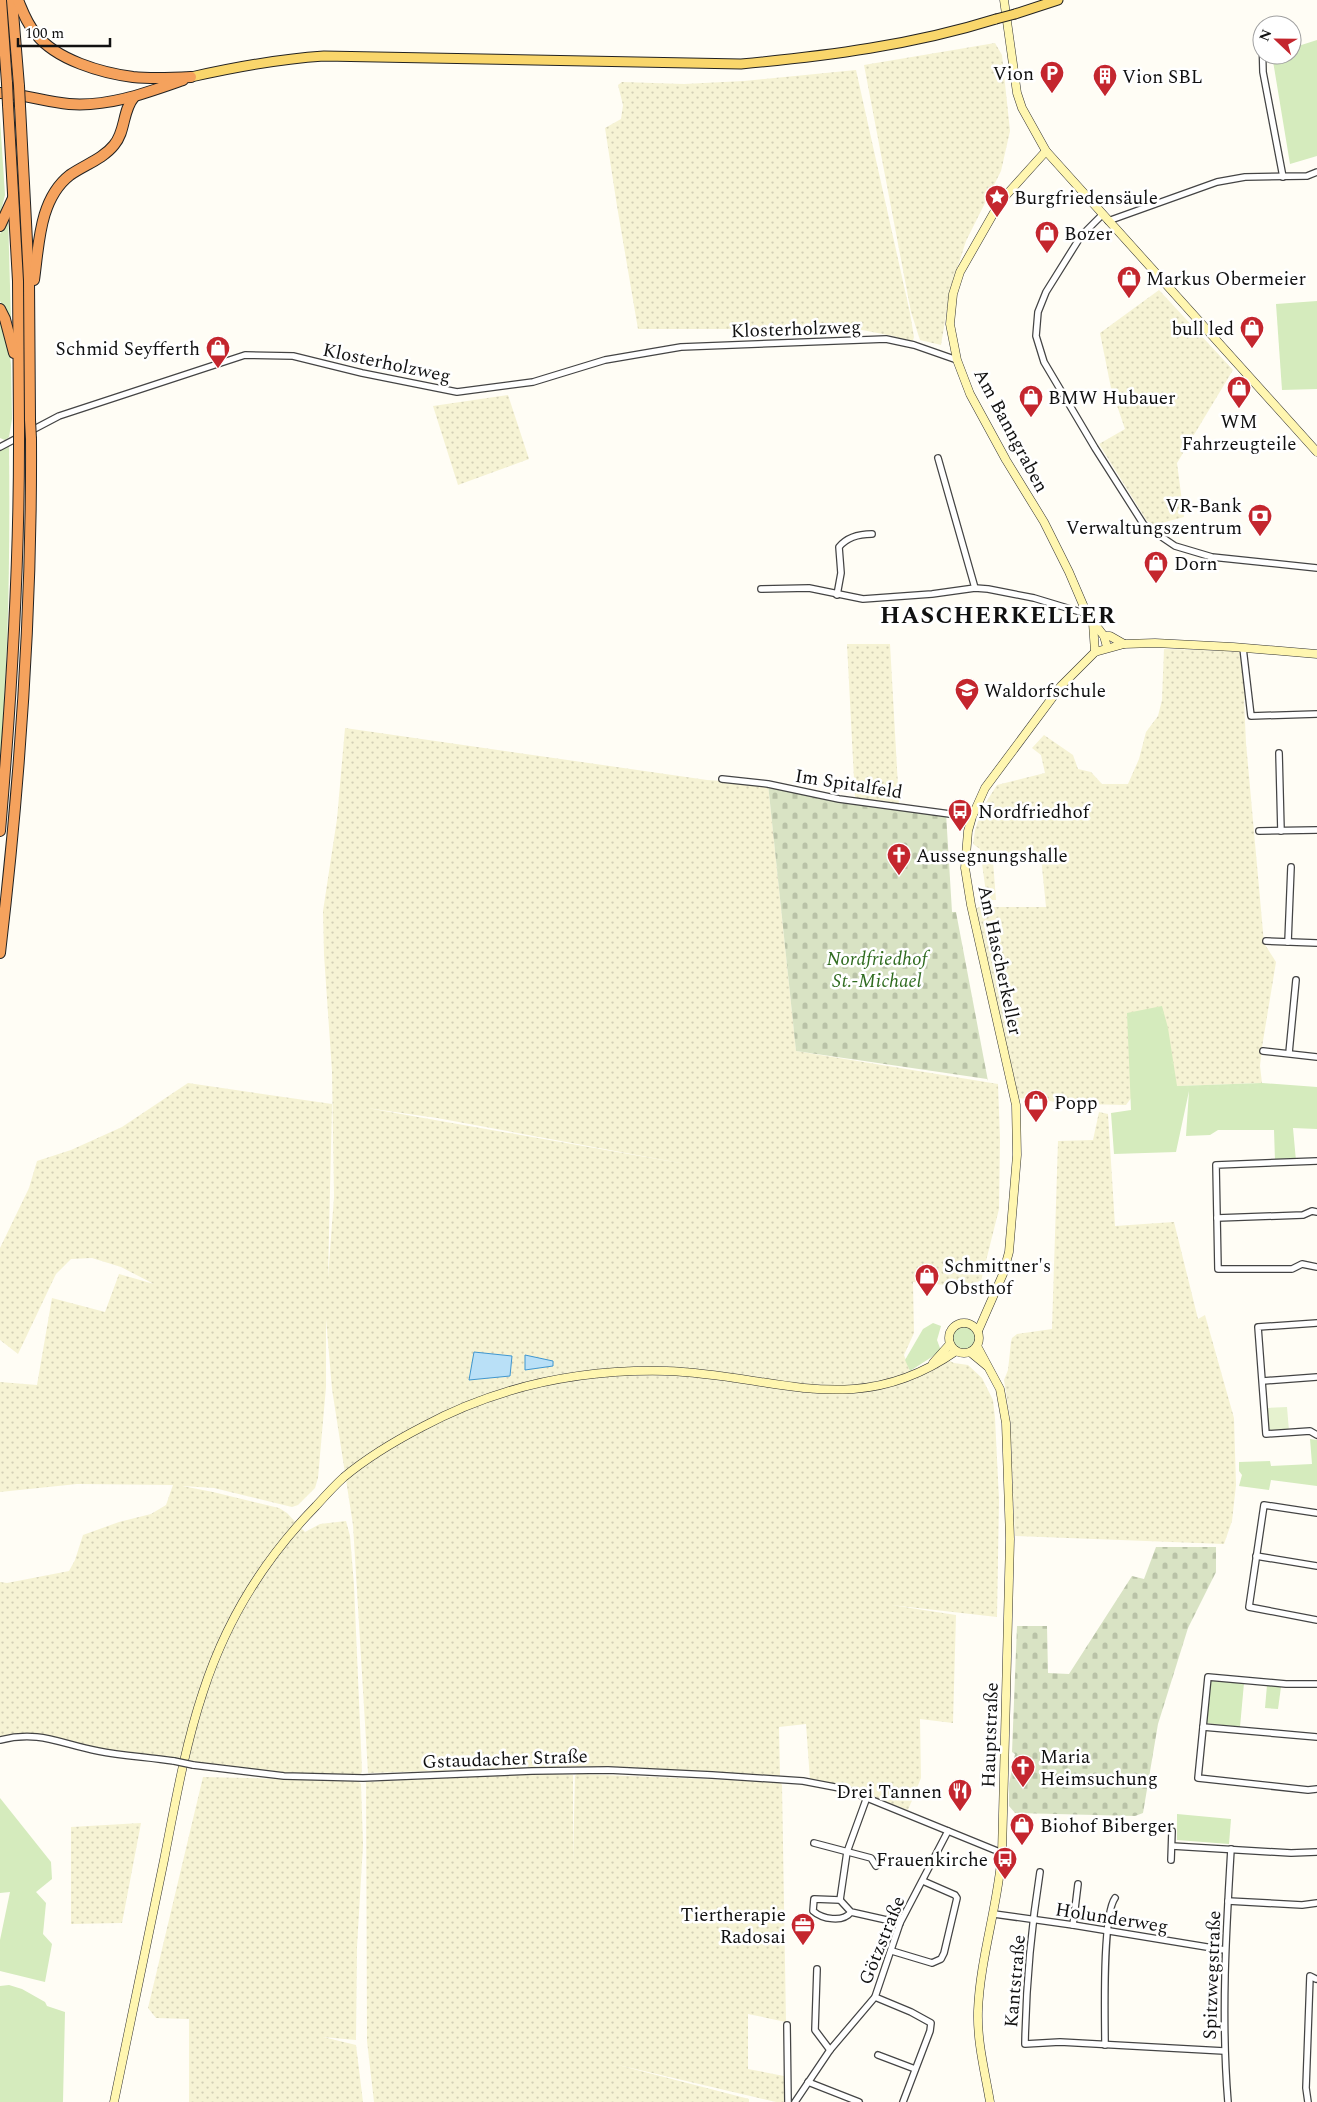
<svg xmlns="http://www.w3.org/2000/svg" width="1317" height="2102" font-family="Spectral,serif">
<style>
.farmland{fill:url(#farmland-dots);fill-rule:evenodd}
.grass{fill:#d5ebbd}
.cemetery{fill:url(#cemetery-stones)}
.pitch{fill:#e6f2cf}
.water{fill:#b9e0f7;stroke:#3f96cf}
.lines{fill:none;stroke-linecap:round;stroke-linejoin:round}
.street-casing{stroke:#444;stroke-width:8}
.secondary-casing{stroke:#333;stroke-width:9}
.primary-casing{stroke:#222;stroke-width:11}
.highway-casing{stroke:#222;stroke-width:12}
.street{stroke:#fff;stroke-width:5.5}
.secondary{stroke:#fff6b0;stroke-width:8}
.primary{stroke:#f9d66b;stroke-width:9}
.highway{stroke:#f5a25d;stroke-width:10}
.street-bridge-casing{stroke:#444;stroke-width:8;stroke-linecap:butt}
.primary-bridge-casing{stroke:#222;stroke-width:11;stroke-linecap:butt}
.highway-bridge-casing{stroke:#222;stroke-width:12;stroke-linecap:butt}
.street-bridge{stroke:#fff;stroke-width:5.5}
.primary-bridge{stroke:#f9d66b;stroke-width:9}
.highway-bridge{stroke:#f5a25d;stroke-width:10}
.labels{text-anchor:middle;stroke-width:5;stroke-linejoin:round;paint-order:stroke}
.poi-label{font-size:19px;fill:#111;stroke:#fff;text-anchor:start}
.street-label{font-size:19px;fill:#111;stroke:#fff}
.park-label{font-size:19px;font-style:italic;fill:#2f6b1f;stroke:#fff}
.district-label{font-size:24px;font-weight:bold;letter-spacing:1px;fill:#111;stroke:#fff}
</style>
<defs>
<pattern id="farmland-dots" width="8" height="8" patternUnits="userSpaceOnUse" patternTransform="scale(1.25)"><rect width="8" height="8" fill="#f6f3d4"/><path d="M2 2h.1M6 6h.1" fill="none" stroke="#d2cfb5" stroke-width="1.8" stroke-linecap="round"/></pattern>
<pattern id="cemetery-stones" width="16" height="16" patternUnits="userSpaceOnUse" patternTransform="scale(1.25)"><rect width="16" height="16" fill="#d9e3c4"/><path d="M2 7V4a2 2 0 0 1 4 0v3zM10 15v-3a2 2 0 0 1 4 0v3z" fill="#b9c2a7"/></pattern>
</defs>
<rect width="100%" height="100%" fill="#fffdf5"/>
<g class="farmland">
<polygon points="995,43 1002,55 1010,131 1001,171 966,241 950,291 941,345 920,340 911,312 864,65"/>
<polygon points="856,70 910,313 914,337 912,343 893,336 857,329 638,329 617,206 605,128 621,119 623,105 618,85 622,82 684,84 744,81"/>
<polygon points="1159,290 1233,370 1177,463 1184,517 1154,525 1147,521 1099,444 1125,429 1111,388 1100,333"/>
<polygon points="508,395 529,459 458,485 433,406"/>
<polygon points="847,644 890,644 899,804 855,798"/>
<polygon points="1164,649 1238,651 1241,656 1247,699 1244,700 1246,743 1264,943 1276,962 1262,1047 1260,1066 1262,1083 1177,1086 1137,1090 1126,1105 1080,1104 1018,1098 976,909 979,907 1046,907 1041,857 993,861 996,900 987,900 980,849 973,844 975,830 983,807 997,785 1045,773 1041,755 1032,748 1044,735 1073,755 1078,769 1091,772 1102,784 1128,784 1139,759 1146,732 1158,716 1162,700"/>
<path d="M345,728l362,52 61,4 28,267 202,33 2,55 -1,70 -18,72 -25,5 -43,-4 1,51 -10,22 9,24 35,-19 6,3 14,2 14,13 11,22 2,18 4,82 -2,117 -106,-12 65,10 -3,108 -33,-4 1,59 -13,32 -69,-25 -29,-5 -4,-56 -27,3 1,49 -172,-7 -76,-1 -164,5 -15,-248 -21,-136 -6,-70v68l-8,91 -3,10 -17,17 -6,2 -78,-19 -32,-2 31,6 66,16 8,5 18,19 15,-8 26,-3 4,15 4,49 8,186 -2,4 -76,1 -170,-22 -74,-18 -40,4v-158l7,1 62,-12 6,-11 8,-25 36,-13 32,-8 15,-9 7,-20 -96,-1 -77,8v-110l37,3 15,-87 53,14 14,-38 35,10 -33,-17 -29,-9 -21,1 -15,15 -38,80 -18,-14v-92l29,-60 8,-27 34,-11 51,-23 66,-44 144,21 -4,174 6,-81 -2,-126 -8,-116 -1,-44 14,-92zM367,1108l70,10 254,47z"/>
<polygon points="1099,1112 1108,1114 1115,1226 1174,1222 1198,1319 1205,1315 1234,1418 1236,1485 1232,1521 1224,1544 1015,1536 1010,1418 1004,1380 1008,1370 1011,1342 1012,1338 1017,1334 1052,1329 1058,1141 1093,1140"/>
<polygon points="533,1773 573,1775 573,1862 575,1776 577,1774 780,1782 782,1785 786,2022 748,2014 748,2069 784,2076 784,2102 776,2102 614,2064 749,2099 749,2102 374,2102 367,2041 366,1782"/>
<polygon points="203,1777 358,1781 361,1784 363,1845 357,1947 356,2040 323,2037 356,2045 363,2102 189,2102 189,2019 156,2018 148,2008"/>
<polygon points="141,1823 122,1923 71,1924 71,1827"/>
</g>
<g class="grass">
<polygon points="1317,40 1317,156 1290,164 1272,55 1292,55 1292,48"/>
<polygon points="0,119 5,195 0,215"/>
<polygon points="8,217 11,321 0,301 0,234"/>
<polygon points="1317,301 1317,389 1282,390 1276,304"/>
<polygon points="0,316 9,345 11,365 12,419 9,437 5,440 0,438"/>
<path d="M9,444c1,104 0,212 -9,318v-313z"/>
<polygon points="1162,1006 1168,1028 1177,1086 1262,1083 1317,1087 1317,1129 1293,1128 1296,1161 1275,1161 1274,1130 1218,1130 1210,1135 1186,1136 1189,1091 1176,1152 1114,1154 1111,1113 1131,1110 1127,1013"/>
<polygon points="933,1323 941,1326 937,1340 941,1351 910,1371 905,1360 923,1329"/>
<circle cx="965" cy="1337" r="13"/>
<polygon points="1310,1439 1317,1440 1317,1486 1271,1480 1269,1490 1239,1486 1242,1475 1239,1471 1239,1462 1270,1461 1271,1466 1312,1464"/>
<polygon points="1212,1679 1244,1683 1240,1727 1206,1723 1210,1682"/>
<polygon points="1267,1685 1281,1687 1278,1709 1265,1708"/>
<polygon points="0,1798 51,1862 52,1879 36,1892 46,1903 43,1934 52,1944 45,1982 0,1971 0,1940 10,1892 0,1893"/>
<polygon points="1177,1814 1231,1819 1229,1844 1177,1840"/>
<polygon points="9,1985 22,1989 45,2002 47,2006 65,2012 63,2102 0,2102 0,1986"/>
</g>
<g class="cemetery">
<polygon points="768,784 818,794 946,813 952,912 956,912 988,1081 987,1079 796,1051"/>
<polygon points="1156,1547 1216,1547 1216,1572 1188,1628 1158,1724 1143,1813 1135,1816 1015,1813 1009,1806 1009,1784 1015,1754 1012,1752 1017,1626 1047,1626 1048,1673 1069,1674 1132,1576 1144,1579"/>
</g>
<polygon class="pitch" points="1287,1407 1289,1431 1269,1430 1266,1408"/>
<g class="water">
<polygon points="474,1352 512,1356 510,1376 469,1380"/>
<polygon points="525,1355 553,1361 553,1366 525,1370"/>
</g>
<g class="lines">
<defs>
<g id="street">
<polyline points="1262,34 1263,72 1283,177"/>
<polyline points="1102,215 1081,236 1046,292 1038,312 1036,336 1044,362 1095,448 1144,525 1175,546 1212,557 1317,568"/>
<polyline points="1108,221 1217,182 1245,177 1307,176 1317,172"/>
<polyline points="0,447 59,416 245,355 293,356 362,373 457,392 533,382 605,360 681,347 886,339 914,345 957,360"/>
<polyline points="938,458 975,588"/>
<polyline points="761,589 809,588 863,599 932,594 975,588 988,589 1034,598 1087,614"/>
<path d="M837,595l4,-22 -2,-26c8,-10 22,-13 33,-13"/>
<polyline points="1243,648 1251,716 1317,714"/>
<polyline points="1279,753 1281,831"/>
<polyline points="722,779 768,784 839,799 972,817"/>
<polyline points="1259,831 1317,830"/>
<polyline points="1266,941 1317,943"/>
<polyline points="1288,942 1291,867"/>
<polyline points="1263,1051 1317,1057"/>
<polyline points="1289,1053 1296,980"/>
<polyline points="1317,1161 1216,1165 1218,1269 1292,1269 1302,1264 1317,1267"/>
<polyline points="1217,1218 1303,1215 1312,1211 1317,1212"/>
<polyline points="1317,1323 1258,1327 1266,1434 1310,1431 1317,1435"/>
<polyline points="1263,1381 1317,1377"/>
<polyline points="1317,1513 1264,1505 1249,1607 1317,1620"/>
<polyline points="1256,1556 1317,1566"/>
<polyline points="1317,1684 1286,1684 1208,1677 1198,1778 1308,1790 1317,1789"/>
<polyline points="1203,1727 1317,1737"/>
<path d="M0,1740c40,-10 60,4 98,11 25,5 51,6 76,10"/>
<polyline points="193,1765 284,1776 363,1778 532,1771 608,1770 712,1775 803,1781 845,1789 1002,1853"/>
<polyline points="814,1843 871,1858 876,1866"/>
<polyline points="1172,1846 1291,1853 1317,1852"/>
<polyline points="1171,1860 1172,1831"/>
<path d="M1040,1872c-9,57 -14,114 -15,172l35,-2 164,9"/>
<polyline points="840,1900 847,1852 867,1797"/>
<polyline points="1228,1901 1302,1905 1317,1903"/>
<path d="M851,1912c-8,11 -29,7 -38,-1l1,-12 26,1 11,12 49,11"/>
<polyline points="994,1914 1073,1925 1225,1950"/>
<polyline points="1073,1925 1078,1884"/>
<polyline points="892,1951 932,1963 941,1959 944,1953 957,1898 955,1895 923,1881"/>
<polyline points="817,1969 815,2030 830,2050"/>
<polyline points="875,1997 911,2012 931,2023 930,2031 903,2102"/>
<polyline points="787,2025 788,2102"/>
<path d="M1105,2045c0,-27 -3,-129 10,-147"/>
<polyline points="878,2055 915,2069"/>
<polyline points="808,2082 859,2102"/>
<polyline points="795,2102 830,2050 875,1997 900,1923 948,1831"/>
<path d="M1228,2102c-7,-84 -2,-169 3,-253"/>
<polyline points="1308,2102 1306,2088 1310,1976 1316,1979"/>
</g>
<g id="secondary">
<polyline points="1004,0 1017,93 1022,108 1046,151 1317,452"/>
<polyline points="1046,151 1000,202 960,272 953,294 950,324 957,360 970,394 1006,460 1044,522 1069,572 1087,614 1104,636 1107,647"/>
<polyline points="1093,623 1095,652"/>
<polyline points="1104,636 1110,636 1124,644"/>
<circle cx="964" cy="1338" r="15"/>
<polyline points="978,1331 1003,1274 1009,1252 1017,1155 1016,1105 971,905 965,868 968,831 972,817 985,788 1061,686 1095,652 1124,644 1155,643 1233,647 1317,654"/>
<path d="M977,1346l23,43 6,34 4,116 -8,314c-4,53 -22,105 -24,158 -1,31 7,61 12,91"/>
<polyline points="970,1352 987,1366"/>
<polyline points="933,1363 950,1344"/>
<path d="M114,2102c17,-81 33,-161 50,-242 11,-56 21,-114 39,-168 23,-71 61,-133 113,-186 9,-10 18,-20 28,-29 24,-20 51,-36 78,-50 76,-41 158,-58 244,-56 108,3 189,51 290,-20"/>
</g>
<g id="primary">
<polyline points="1015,14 1058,0"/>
<path d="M191,77c44,-10 88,-18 133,-21l417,8c86,-8 172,-19 255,-45"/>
</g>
<g id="highway">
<polyline points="1,0 7,83"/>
<polyline points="12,0 19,86"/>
<path d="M18,0c5,12 9,24 18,34 20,26 66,39 97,43 19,2 39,1 58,0"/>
<path d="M0,93c23,1 46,9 69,11 40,3 77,-11 114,-24"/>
<polyline points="8,105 18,281 19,425"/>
<polyline points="20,106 29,280 30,420"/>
<polyline points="0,226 13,198"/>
<path d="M34,280c5,-35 5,-81 36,-105 14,-10 33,-16 44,-30 12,-14 8,-34 20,-48"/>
<polyline points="0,309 5,319 14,353"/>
<path d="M0,831c11,-128 19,-257 19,-385"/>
<path d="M0,953c20,-170 32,-342 31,-514"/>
</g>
</defs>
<use href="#street" class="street-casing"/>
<use href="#secondary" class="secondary-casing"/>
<use href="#primary" class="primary-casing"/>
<use href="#highway" class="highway-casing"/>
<use href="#street" class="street"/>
<use href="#secondary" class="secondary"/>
<use href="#primary" class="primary"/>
<use href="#highway" class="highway"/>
<defs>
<polyline id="street-bridge" points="174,1761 193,1765"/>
<polyline id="primary-bridge" points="996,19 1015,14"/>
<g id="highway-bridge">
<polyline points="7,83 8,105"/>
<polyline points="19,86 20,106"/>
<polyline points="30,420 31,439"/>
<polyline points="19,446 19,425"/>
</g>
</defs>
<use href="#street-bridge" class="street-bridge-casing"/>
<use href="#primary-bridge" class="primary-bridge-casing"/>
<use href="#highway-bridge" class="highway-bridge-casing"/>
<use href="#street-bridge" class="street-bridge"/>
<use href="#primary-bridge" class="primary-bridge"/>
<use href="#highway-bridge" class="highway-bridge"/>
</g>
<defs>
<symbol id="parking-pin" viewBox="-11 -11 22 30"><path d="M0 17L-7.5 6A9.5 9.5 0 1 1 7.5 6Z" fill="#c4262e" stroke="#fff"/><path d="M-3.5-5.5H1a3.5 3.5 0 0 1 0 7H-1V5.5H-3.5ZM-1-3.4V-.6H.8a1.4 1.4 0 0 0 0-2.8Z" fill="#fff"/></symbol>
<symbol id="building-pin" viewBox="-11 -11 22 30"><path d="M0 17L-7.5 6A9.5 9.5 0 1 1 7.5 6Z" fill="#c4262e" stroke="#fff"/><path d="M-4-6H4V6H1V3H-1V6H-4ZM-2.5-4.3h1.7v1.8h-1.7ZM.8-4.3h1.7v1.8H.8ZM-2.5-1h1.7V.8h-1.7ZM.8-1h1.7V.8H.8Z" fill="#fff"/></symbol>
<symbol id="sight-pin" viewBox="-11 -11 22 30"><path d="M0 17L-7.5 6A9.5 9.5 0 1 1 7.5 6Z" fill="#c4262e" stroke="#fff"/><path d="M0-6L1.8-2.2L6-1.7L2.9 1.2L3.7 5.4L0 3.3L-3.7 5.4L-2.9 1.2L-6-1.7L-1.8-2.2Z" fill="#fff"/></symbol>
<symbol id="shop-pin" viewBox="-11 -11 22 30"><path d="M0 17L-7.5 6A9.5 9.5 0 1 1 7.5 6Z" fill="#c4262e" stroke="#fff"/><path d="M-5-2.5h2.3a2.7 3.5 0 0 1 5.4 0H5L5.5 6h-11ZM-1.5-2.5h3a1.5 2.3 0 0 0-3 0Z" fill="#fff"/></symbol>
<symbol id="bank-pin" viewBox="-11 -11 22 30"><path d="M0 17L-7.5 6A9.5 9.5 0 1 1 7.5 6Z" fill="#c4262e" stroke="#fff"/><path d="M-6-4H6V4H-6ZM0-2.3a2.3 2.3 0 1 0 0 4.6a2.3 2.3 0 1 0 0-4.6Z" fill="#fff"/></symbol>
<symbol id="school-pin" viewBox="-11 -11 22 30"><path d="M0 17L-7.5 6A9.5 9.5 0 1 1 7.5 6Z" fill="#c4262e" stroke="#fff"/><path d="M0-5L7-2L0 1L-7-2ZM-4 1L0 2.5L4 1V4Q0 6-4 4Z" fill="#fff"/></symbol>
<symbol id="bus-pin" viewBox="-11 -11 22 30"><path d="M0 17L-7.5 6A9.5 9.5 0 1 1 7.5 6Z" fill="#c4262e" stroke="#fff"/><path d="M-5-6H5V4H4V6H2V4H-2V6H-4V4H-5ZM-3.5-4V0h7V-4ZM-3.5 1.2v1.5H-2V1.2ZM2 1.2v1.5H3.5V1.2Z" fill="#fff"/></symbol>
<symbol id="church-pin" viewBox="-11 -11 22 30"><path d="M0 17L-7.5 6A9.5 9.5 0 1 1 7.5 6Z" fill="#c4262e" stroke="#fff"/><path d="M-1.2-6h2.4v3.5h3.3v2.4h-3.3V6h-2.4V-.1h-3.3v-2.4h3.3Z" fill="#fff"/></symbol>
<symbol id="restaurant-pin" viewBox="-11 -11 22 30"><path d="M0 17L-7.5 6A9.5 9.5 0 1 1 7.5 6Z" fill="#c4262e" stroke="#fff"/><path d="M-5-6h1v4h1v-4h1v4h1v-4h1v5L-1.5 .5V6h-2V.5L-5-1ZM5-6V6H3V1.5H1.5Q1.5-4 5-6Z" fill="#fff"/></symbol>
<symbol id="office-pin" viewBox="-11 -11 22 30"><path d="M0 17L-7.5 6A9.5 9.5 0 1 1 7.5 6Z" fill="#c4262e" stroke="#fff"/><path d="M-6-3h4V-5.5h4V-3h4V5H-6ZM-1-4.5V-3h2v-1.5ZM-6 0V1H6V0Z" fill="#fff"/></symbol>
</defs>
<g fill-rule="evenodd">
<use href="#parking-pin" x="1038" y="59" width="28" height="38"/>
<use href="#building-pin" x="1091" y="62" width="28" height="38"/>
<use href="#sight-pin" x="983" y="183" width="28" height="38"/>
<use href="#shop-pin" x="1033" y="219" width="28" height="38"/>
<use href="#shop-pin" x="1115" y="264" width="28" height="38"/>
<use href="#shop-pin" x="1238" y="314" width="28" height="38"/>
<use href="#shop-pin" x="204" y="334" width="28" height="38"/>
<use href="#shop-pin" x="1225" y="374" width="28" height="38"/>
<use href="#shop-pin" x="1017" y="383" width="28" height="38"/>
<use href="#bank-pin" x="1246" y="502" width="28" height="38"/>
<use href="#shop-pin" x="1142" y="549" width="28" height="38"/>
<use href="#school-pin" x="953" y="676" width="28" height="38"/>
<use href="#bus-pin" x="946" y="797" width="28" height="38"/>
<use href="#church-pin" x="885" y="841" width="28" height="38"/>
<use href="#shop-pin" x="1022" y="1088" width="28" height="38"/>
<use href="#shop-pin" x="913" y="1262" width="28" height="38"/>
<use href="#church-pin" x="1009" y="1753" width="28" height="38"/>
<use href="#restaurant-pin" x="946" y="1777" width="28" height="38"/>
<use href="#shop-pin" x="1008" y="1811" width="28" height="38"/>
<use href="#bus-pin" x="991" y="1845" width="28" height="38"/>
<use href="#office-pin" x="789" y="1911" width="28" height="38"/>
</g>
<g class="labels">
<g class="poi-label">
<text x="1034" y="80" text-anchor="end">Vion</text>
<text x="1122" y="83">Vion SBL</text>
<text x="1014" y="204">Burgfriedensäule</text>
<text x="1064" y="240">Bozer</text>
<text x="1146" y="285">Markus Obermeier</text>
<text x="1234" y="335" text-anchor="end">bull led</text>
<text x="200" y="355" text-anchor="end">Schmid Seyfferth</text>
<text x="1048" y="404">BMW Hubauer</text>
<text x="1239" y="428" text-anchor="middle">WM<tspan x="1239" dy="22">Fahrzeugteile</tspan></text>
<text x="1242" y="512" text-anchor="end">VR-Bank<tspan x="1242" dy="22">Verwaltungszentrum</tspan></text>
<text x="1174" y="570">Dorn</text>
<text x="984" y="697">Waldorfschule</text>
<text x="978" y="818">Nordfriedhof</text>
<text x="916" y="862">Aussegnungshalle</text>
<text x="1054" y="1109">Popp</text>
<text x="944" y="1272">Schmittner's<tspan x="944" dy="22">Obsthof</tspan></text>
<text x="1040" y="1763">Maria<tspan x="1040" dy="22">Heimsuchung</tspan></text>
<text x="942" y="1798" text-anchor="end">Drei Tannen</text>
<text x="1040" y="1832">Biohof Biberger</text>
<text x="988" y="1866" text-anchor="end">Frauenkirche</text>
<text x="786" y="1921" text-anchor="end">Tiertherapie<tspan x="786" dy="22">Radosai</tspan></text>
</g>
<g class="street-label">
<text transform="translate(796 328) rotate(-2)" y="7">Klosterholzweg</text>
<text transform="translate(387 362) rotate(12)" y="7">Klosterholzweg</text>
<text transform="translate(1012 430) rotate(62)" y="7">Am Banngraben</text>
<text transform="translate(849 783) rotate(9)" y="7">Im Spitalfeld</text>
<text transform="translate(1001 960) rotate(78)" y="7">Am Hascherkeller</text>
<text transform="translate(989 1735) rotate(-88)" y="7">Hauptstraße</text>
<text transform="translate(505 1758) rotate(-2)" y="7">Gstaudacher Straße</text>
<text transform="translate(1112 1917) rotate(9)" y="7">Holunderweg</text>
<text transform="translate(881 1940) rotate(-68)" y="7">Götzstraße</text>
<text transform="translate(1211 1975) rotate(-88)" y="7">Spitzwegstraße</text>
<text transform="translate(1014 1981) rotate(-85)" y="7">Kantstraße</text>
</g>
<g class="park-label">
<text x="877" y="965">Nordfriedhof<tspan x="877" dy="22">St.-Michael</tspan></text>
</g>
<g class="district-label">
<text x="998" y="623">HASCHERKELLER</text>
</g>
</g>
<g transform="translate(1277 40) rotate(292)"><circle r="24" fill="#ffffff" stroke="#a0a0a0"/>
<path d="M0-4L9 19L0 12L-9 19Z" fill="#c4262e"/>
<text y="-8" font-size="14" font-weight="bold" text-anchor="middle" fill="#111111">N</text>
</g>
<path d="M18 38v8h92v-8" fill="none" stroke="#111111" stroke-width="2.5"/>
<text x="25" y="38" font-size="15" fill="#111111" stroke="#ffffff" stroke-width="4" paint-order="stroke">100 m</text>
</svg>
